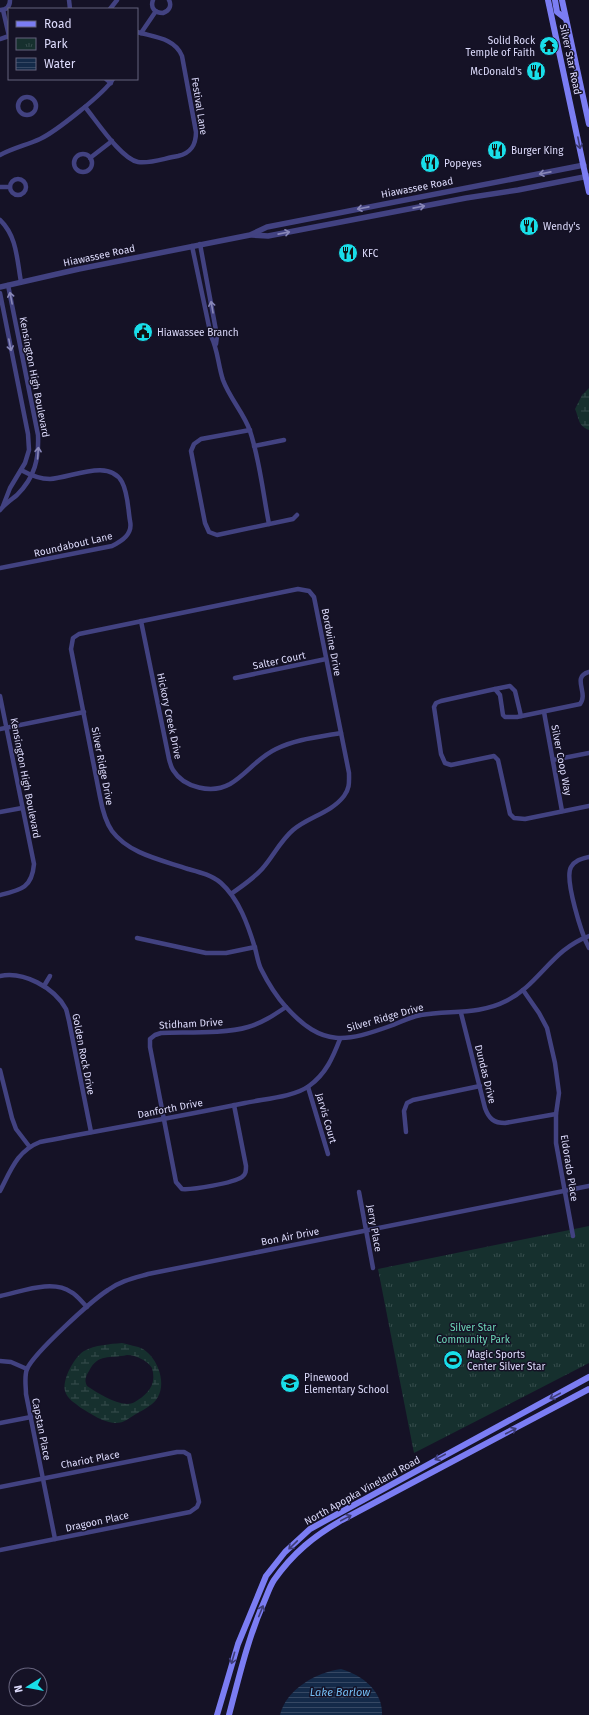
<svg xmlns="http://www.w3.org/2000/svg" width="589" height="1715" font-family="'Fira Sans',sans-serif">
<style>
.wetland{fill:url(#wetland-marsh);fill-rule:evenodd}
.park{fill:url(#park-tufts)}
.water{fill:url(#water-rules)}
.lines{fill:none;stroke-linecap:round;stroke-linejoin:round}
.minor{stroke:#424281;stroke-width:4.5}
.tertiary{stroke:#424281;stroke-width:5.5}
.secondary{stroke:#7b7df3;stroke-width:6}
.oneway{stroke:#3e3d78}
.oneway2{stroke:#8887b8}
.labels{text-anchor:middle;stroke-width:3;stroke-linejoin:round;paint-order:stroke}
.poi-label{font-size:10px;fill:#dddbfc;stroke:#151226;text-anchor:start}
.street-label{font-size:10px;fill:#dddbfc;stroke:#151226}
.park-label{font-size:10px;fill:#6dd6b7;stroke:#151226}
.water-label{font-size:11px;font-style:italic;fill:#73bcf2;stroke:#151226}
</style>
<defs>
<pattern id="wetland-marsh" width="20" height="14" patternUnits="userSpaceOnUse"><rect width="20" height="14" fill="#16302e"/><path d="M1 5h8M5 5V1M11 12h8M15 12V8" fill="none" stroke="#374d4d"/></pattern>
<pattern id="park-tufts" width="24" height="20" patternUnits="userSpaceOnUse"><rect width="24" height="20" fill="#16302e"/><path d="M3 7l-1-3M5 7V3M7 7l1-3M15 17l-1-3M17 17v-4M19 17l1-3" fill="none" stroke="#374d4d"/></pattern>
<pattern id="water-rules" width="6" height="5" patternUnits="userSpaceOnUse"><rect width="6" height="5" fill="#142a49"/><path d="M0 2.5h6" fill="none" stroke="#364864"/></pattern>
</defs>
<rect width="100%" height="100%" fill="#151226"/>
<g class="wetland">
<path d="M589,388v42c-11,-4 -10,-12 -14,-21l7,-14z"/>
<path d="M122,1343c7,2 15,3 21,6 15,9 25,36 13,51 -5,6 -13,10 -20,14 -7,4 -13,10 -22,9 -11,-1 -23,-9 -33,-15 -6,-5 -14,-9 -16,-17 -3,-11 9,-34 19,-40 11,-6 26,-7 38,-8zM127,1355c9,0 21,6 25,13 4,14 -1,22 -11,30 -5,3 -8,6 -14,6 -14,-1 -29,-11 -40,-18 -3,-6 -1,-10 2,-15 9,-18 21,-12 38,-16z"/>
</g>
<polygon class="park" points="589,1226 589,1363 414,1453 378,1269"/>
<path class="water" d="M341,1669c21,6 42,22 41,46h-102c6,-26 37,-43 61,-46z"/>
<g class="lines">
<g class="minor">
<polyline points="69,0 70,9"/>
<path d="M153,0c-3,8 2,13 10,13 6,-2 9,-7 6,-13"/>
<polyline points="110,9 117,0"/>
<path d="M0,10c6,0 10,-3 10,-10"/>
<polyline points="3,10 9,36"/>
<polyline points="141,33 156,11"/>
<polyline points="0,39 9,36"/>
<polyline points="106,79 111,83"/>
<circle cx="27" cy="106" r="9"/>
<path d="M85,107c11,13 36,52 53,55 12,2 27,-4 40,-6 13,-3 18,-11 18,-24l-14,-76c-7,-18 -28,-19 -45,-24"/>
<circle cx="83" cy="163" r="9"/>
<path d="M0,155c13,-7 27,-10 40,-16 15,-7 65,-46 73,-60"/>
<polyline points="90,158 112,141"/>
<circle cx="18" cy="187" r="8"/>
<polyline points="0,187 10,187"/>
<path d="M0,220c17,16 17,40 21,62"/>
<polyline points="200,244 217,336 216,344"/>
<path d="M192,246l19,90c7,14 7,29 12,44 7,19 21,33 27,51 10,30 13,63 19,93"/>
<polyline points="0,293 28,434 29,450 25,463 10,488 3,506"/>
<polyline points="250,430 201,439 194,444 191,451 205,523 209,532 217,535 293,519 297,515"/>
<polyline points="254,446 284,440"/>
<path d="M0,510c5,-6 11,-10 17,-15 18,-18 22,-36 21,-60l-30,-150"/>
<path d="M0,568l112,-22c10,-5 21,-12 18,-25 -2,-12 -2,-28 -8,-39 -13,-24 -51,-4 -72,-3 -10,0 -20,-4 -29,-9"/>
<path d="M141,621l28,138c1,4 2,8 4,11 11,18 39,24 57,14 17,-10 27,-26 46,-35 20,-10 43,-12 65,-16"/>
<path d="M589,672c-18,5 0,21 -9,32l-63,13h-12l-2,-2 -3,-20 -5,-6 -54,12 -5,2 -2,4 7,47 4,9 6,2 43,-9 4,4 12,54 4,4 11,1 64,-13"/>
<polyline points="235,678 326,659"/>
<polyline points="495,689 510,686 515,691 521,716"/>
<path d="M0,696l34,168c-2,24 -13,26 -34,31"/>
<polyline points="544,712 562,811"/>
<polyline points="0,729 84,712"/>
<polyline points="553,760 589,753"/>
<polyline points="0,812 22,808"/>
<path d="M589,857c-8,2 -14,3 -18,10 -7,12 11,68 18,81"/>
<path d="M231,894c11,-8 22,-15 31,-25 11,-12 18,-28 31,-39 15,-13 38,-17 51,-34 6,-8 5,-14 5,-23l-35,-176 -5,-6 -11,-2 -219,45 -6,4 -2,11 29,148c2,11 5,24 12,34 17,23 50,29 76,38 11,3 24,6 33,14 18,16 27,42 34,65 2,7 3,15 6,21 7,14 15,27 25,38 37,41 60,35 107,18 9,-4 18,-8 28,-10 28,-5 58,0 85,-14 33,-16 46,-52 83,-65"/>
<polyline points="137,938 206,953 226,953 255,947"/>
<path d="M0,976c23,-5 54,11 66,33 1,3 2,8 3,12l22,111"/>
<polyline points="44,986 50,976"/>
<polyline points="523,990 539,1013 547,1028 555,1063 559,1093 556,1114 556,1143 573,1236"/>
<path d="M461,1013l24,95c4,11 9,15 20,15l51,-9"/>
<polyline points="0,1070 12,1118 16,1129 29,1146"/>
<polyline points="308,1087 328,1154"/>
<path d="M234,1105l12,61c0,5 0,8 -4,11 -9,6 -49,13 -60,12l-6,-7 -26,-135v-8l5,-4 6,-2c25,-1 64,1 87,-6 14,-4 26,-12 38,-20"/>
<polyline points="406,1132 404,1111 407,1103 413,1100 480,1086"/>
<path d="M0,1191c11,-21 17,-40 40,-49 68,-13 137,-25 205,-39 18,-4 49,-6 64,-17 17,-12 24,-29 31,-47"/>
<polyline points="359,1192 373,1268"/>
<path d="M0,1296c21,-4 52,-17 71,-4 6,3 11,10 16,15"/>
<polyline points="0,1361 11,1362 27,1369"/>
<polyline points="0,1423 31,1417"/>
<polyline points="0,1487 177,1452 184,1452 189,1455 199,1502 197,1507 190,1512 0,1550"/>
<path d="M55,1539l-29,-145c0,-8 -2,-17 1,-25 7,-16 64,-68 81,-79 12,-9 26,-12 40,-16l441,-88"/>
</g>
<g class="tertiary">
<polyline points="252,235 268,236 466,198 518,190 589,176"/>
<polyline points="0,287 79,269 250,235 267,227 584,165"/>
</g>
<g class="secondary">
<polyline points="548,0 589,192"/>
<polyline points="555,0 557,12 566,19"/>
<polyline points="562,0 589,124"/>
<polyline points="217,1715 238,1644 266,1576 285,1552 310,1529 589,1377"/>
<path d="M229,1715c10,-38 19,-77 35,-113 3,-7 6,-16 10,-22 19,-27 40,-44 68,-60l247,-131"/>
</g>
</g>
<defs><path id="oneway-shaft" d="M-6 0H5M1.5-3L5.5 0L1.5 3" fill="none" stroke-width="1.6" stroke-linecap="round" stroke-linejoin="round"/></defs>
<g class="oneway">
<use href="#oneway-shaft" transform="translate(579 143) rotate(79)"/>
<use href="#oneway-shaft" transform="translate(555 1396) rotate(152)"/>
<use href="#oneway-shaft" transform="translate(511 1431) rotate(-28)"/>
<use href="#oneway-shaft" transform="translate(440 1457) rotate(152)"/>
<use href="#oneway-shaft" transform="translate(346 1518) rotate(-28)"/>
<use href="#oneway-shaft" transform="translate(293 1545) rotate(136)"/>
<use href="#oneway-shaft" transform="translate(261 1611) rotate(-68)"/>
<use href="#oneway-shaft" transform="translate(233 1658) rotate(106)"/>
</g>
<g class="oneway2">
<use href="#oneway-shaft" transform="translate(545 173) rotate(169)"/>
<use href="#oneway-shaft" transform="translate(419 207) rotate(-11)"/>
<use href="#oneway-shaft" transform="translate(363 208) rotate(169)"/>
<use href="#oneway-shaft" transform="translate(284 233) rotate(-11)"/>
<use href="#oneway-shaft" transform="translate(11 298) rotate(-101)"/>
<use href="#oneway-shaft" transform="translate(212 307) rotate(-100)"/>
<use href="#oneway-shaft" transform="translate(10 345) rotate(79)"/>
<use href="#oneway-shaft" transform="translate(38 453) rotate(-86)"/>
</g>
<defs>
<symbol id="temple-disc" viewBox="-11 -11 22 22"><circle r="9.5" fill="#19dee9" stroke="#151226"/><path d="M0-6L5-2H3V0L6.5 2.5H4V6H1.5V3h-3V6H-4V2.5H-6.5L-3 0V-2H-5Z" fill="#111"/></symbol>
<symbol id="restaurant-disc" viewBox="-11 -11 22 22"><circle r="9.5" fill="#19dee9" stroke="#151226"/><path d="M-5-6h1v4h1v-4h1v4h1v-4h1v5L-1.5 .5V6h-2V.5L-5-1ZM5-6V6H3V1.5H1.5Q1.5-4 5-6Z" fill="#111"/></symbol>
<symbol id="civic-disc" viewBox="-11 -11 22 22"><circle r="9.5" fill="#19dee9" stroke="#151226"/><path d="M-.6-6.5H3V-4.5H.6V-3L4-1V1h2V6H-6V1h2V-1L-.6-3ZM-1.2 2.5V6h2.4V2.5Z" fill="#111"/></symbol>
<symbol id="stadium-disc" viewBox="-11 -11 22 22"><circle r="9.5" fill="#19dee9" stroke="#151226"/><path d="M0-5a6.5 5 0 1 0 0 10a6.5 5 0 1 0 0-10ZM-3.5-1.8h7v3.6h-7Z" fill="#111"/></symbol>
<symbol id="school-disc" viewBox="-11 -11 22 22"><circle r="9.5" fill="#19dee9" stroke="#151226"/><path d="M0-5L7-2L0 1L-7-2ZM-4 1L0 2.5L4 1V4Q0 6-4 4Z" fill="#111"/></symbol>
</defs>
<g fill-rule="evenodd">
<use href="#temple-disc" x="538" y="35" width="22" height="22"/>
<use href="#restaurant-disc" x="525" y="60" width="22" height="22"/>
<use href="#restaurant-disc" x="486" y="139" width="22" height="22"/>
<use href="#restaurant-disc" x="419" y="152" width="22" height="22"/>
<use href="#restaurant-disc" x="518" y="215" width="22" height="22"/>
<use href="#restaurant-disc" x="337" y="242" width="22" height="22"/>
<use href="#civic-disc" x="132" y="321" width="22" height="22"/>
<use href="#stadium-disc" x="442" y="1349" width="22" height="22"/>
<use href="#school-disc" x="279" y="1372" width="22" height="22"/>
</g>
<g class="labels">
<g class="poi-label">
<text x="535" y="44" text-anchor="end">Solid Rock<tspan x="535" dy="12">Temple of Faith</tspan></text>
<text x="522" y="75" text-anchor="end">McDonald's</text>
<text x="511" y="154">Burger King</text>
<text x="444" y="167">Popeyes</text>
<text x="543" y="230">Wendy's</text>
<text x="362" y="257">KFC</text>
<text x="157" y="336">Hiawassee Branch</text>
<text x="467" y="1358">Magic Sports<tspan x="467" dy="12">Center Silver Star</tspan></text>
<text x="304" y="1381">Pinewood<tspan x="304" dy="12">Elementary School</tspan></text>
</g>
<g class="street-label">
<text transform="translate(571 59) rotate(78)" y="4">Silver Star Road</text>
<text transform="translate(200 106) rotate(81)" y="4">Festival Lane</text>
<text transform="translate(417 187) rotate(-11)" y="4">Hiawassee Road</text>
<text transform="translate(99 255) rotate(-12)" y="4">Hiawassee Road</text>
<text transform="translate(35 377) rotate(79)" y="4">Kensington High Boulevard</text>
<text transform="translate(73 544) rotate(-13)" y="4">Roundabout Lane</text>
<text transform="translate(332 642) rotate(79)" y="4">Bordwine Drive</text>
<text transform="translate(279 660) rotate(-12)" y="4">Salter Court</text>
<text transform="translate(170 716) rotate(78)" y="4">Hickory Creek Drive</text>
<text transform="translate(562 760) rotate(79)" y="4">Silver Coop Way</text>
<text transform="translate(103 766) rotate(79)" y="4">Silver Ridge Drive</text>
<text transform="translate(26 778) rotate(79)" y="4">Kensington High Boulevard</text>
<text transform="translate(385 1017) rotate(-16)" y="4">Silver Ridge Drive</text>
<text transform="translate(191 1023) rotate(-3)" y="4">Stidham Drive</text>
<text transform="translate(84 1054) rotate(79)" y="4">Golden Rock Drive</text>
<text transform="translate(486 1074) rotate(76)" y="4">Dundas Drive</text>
<text transform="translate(170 1108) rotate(-11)" y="4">Danforth Drive</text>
<text transform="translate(327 1118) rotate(74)" y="4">Jarvis Court</text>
<text transform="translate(570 1168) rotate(81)" y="4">Eldorado Place</text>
<text transform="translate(375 1228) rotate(80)" y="4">Jerry Place</text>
<text transform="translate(290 1236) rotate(-11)" y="4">Bon Air Drive</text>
<text transform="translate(42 1429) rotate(79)" y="4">Capstan Place</text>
<text transform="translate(90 1459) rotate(-11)" y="4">Chariot Place</text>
<text transform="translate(362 1490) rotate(-29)" y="4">North Apopka Vineland Road</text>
<text transform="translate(97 1521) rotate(-12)" y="4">Dragoon Place</text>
</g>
<g class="park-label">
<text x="473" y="1331">Silver Star<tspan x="473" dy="12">Community Park</tspan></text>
</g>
<g class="water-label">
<text x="340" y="1696">Lake Barlow</text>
</g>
</g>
<rect x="8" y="8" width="130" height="72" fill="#151226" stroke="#65627c"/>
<rect x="16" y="21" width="20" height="6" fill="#7b7df3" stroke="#65627c"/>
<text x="44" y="28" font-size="12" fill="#dddbfc">Road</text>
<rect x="16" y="38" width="20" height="12" fill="url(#park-tufts)" stroke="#65627c"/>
<text x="44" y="48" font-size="12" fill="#dddbfc">Park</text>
<rect x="16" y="58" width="20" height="12" fill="url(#water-rules)" stroke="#65627c"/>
<text x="44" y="68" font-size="12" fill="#dddbfc">Water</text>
<g transform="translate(28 1687) rotate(259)"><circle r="19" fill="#151226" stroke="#65627c"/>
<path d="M0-3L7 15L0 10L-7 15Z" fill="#19dee9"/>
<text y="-6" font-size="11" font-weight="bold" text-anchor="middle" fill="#dddbfc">N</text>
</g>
</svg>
